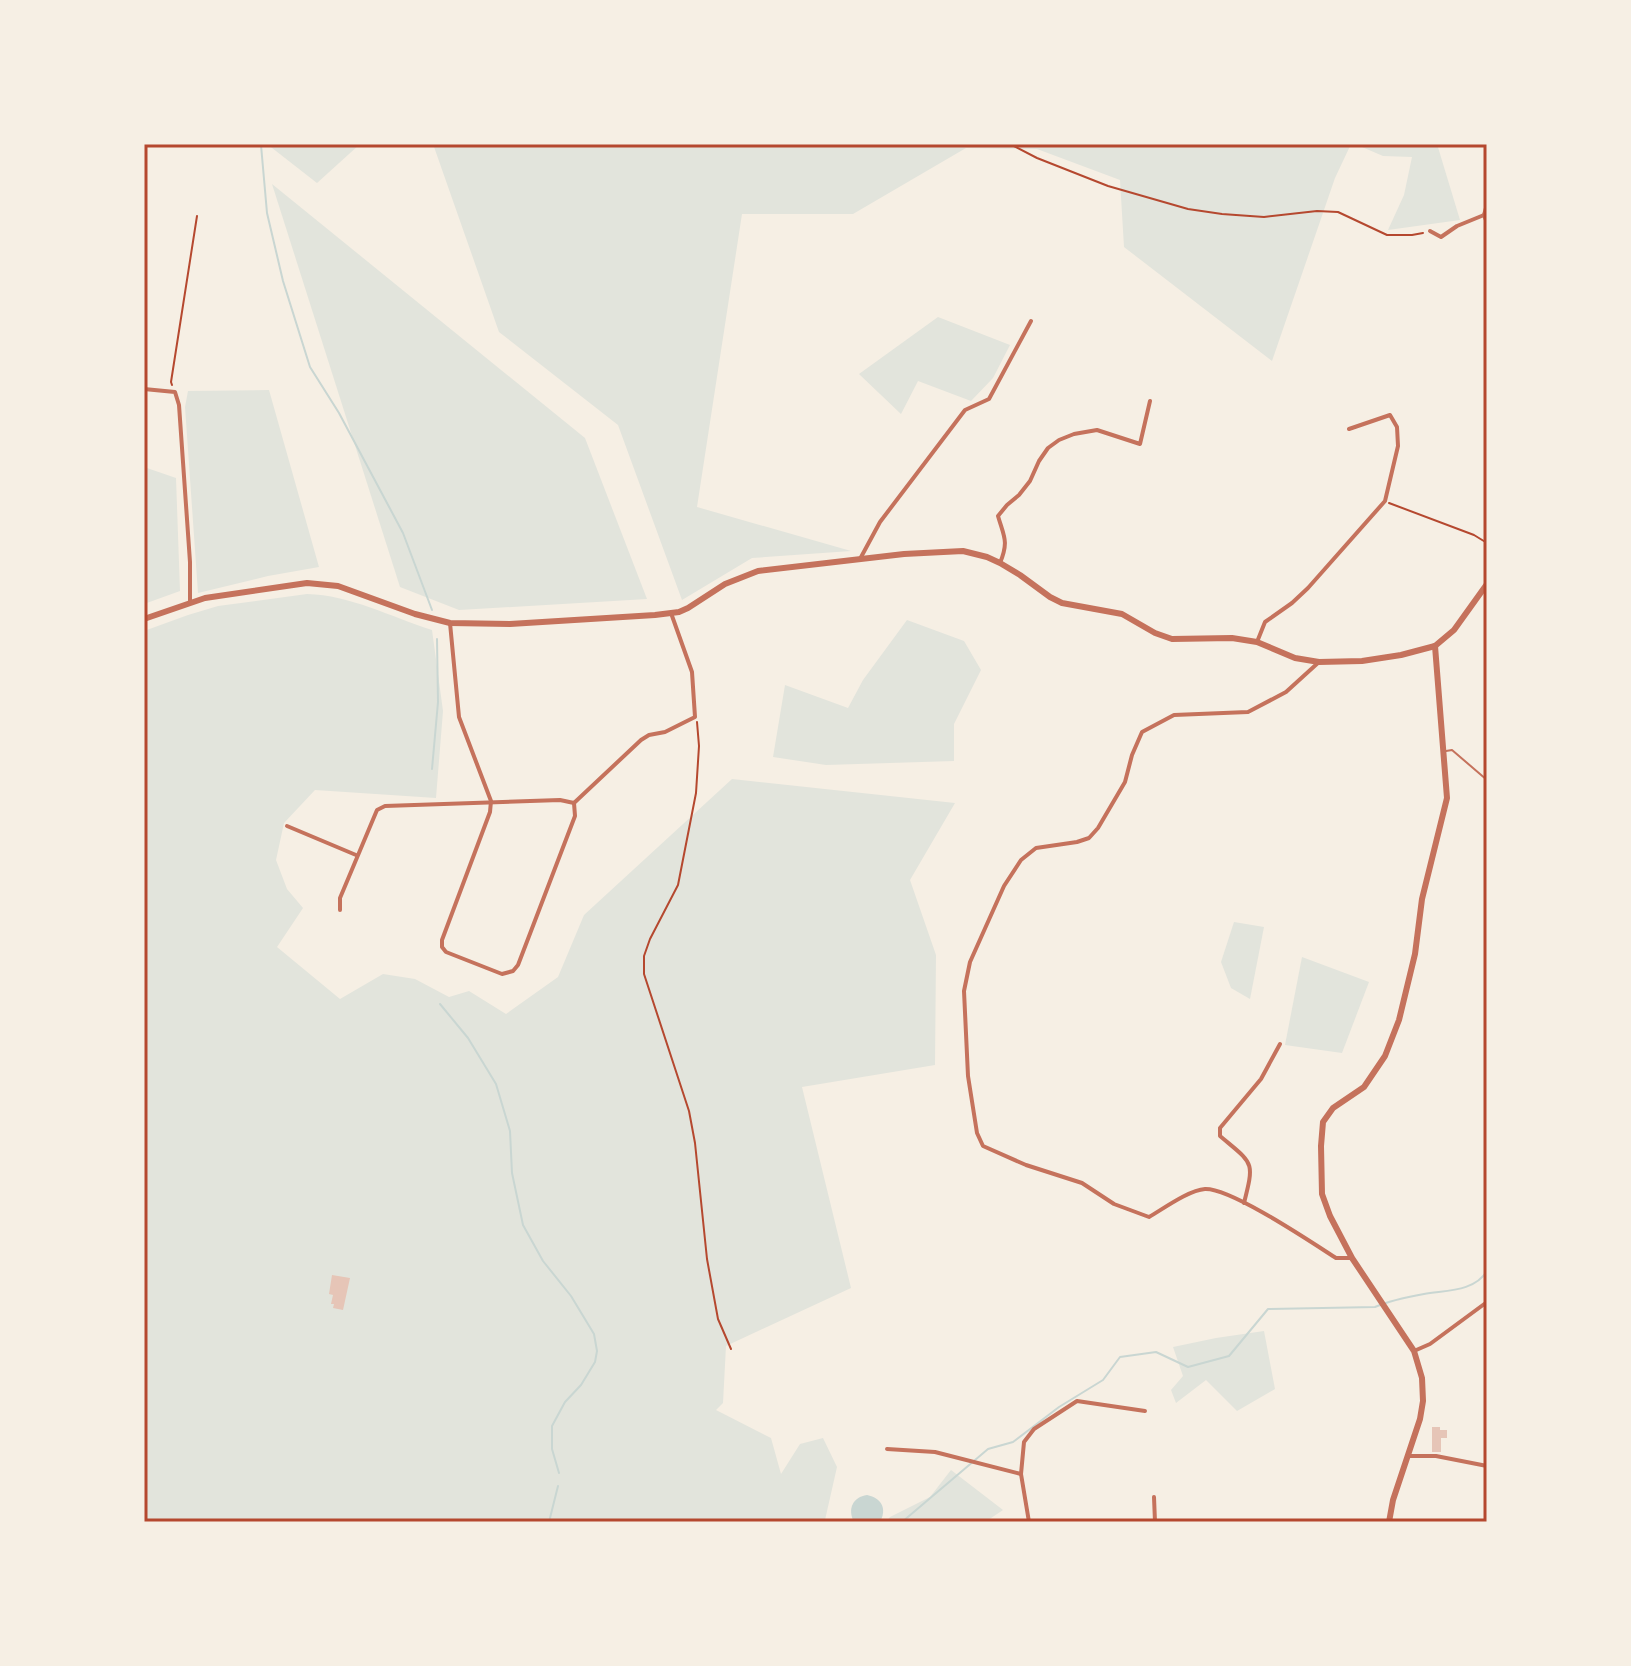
<svg xmlns="http://www.w3.org/2000/svg" width="1631" height="1666" font-family="'Nunito Sans',sans-serif">
<style>
.green{fill:#e2e4dc}
.water{fill:#c9d6d2}
.lines{fill:none;stroke-linecap:round;stroke-linejoin:round}
.stream{stroke:#c9d6d2;stroke-width:2}
.building{fill:#e6c5b7}
.path{stroke:#b5482f;stroke-width:2}
.service{stroke:#c5725c;stroke-width:2}
.minor{stroke:#c5725c;stroke-width:4}
.tertiary{stroke:#c5725c;stroke-width:6}
.neatline{fill:none;stroke:#b5482f;stroke-width:3}
</style>
<rect width="100%" height="100%" fill="#f6efe4"/>
<g class="green">
<polygon points="267,144 360,144 317,183"/>
<polygon points="433,144 1351,144 1335,178 1272,361 1124,247 1120,180 1037,149 966,148 853,214 742,214 697,507 851,551 752,558 682,600 618,425 499,332"/>
<polygon points="1355,144 1437,144 1460,220 1388,230 1404,195 1412,157 1383,156"/>
<polygon points="272,184 585,438 647,599 459,610 400,587"/>
<polygon points="938,317 1010,345 993,378 971,401 918,381 901,414 859,374"/>
<polygon points="269,390 319,567 268,576 198,593 185,407 188,391"/>
<polygon points="144,467 176,478 180,591 144,604"/>
<path d="M307,594c43,1 84,23 125,36l11,81 -7,87 -121,-8 -31,33 -8,37 11,29 16,19 -26,39 63,52 43,-25 32,5 34,18 20,-6 37,23 52,-37 26,-62 148,-136 223,24 -45,77 26,75 -1,110 -133,22 49,201 -125,58 -3,57 -7,7 55,28 10,36 19,-30 23,-6 14,29 -12,53 2,2h-683v-891l44,-16 30,-9z"/>
<polygon points="907,620 964,641 981,670 954,724 954,761 826,765 773,757 785,685 848,708 863,680"/>
<polygon points="1234,922 1264,927 1250,999 1231,988 1221,962"/>
<polygon points="1302,957 1369,982 1342,1053 1285,1045"/>
<polygon points="1264,1331 1275,1389 1237,1411 1206,1380 1176,1403 1171,1390 1183,1376 1173,1347 1216,1338"/>
<polygon points="951,1470 1003,1510 985,1522 886,1522 890,1517 930,1497"/>
</g>
<path class="water" d="M867,1495c15,3 20,14 13,27h-26c-7,-13 -1,-25 13,-27z"/>
<g class="lines">
<g class="stream">
<polyline points="261,145 267,213 283,281 310,367 339,413 403,533 432,610"/>
<polyline points="432,769 438,702 437,639"/>
<polyline points="440,1004 468,1038 496,1084 510,1131 512,1173 523,1225 543,1261 571,1296 594,1334 597,1351 595,1362 581,1385 565,1402 552,1426 552,1449 559,1473"/>
<polyline points="549,1522 558,1486"/>
<path d="M902,1522l86,-73 25,-7 46,-35 44,-27 17,-23 36,-5 32,15 41,-11 39,-47 107,-2c16,-7 32,-10 49,-13 22,-4 50,-2 63,-23"/>
</g>
</g>
<g class="building">
<polygon points="332,1275 350,1278 343,1310 333,1308 334,1304 331,1304 333,1295 329,1294"/>
<polygon points="1432,1427 1440,1427 1440,1430 1447,1430 1447,1438 1441,1438 1441,1452 1432,1452"/>
</g>
<g class="lines">
<g class="path">
<polyline points="1010,144 1037,158 1108,186 1188,209 1222,214 1264,217 1317,211 1338,212 1387,235 1412,235 1423,233"/>
<polyline points="172,385 171,382 197,216"/>
<polyline points="1389,503 1474,535 1487,543"/>
<polyline points="697,722 699,746 696,793 678,885 650,939 644,956 644,974 689,1111 695,1143 707,1259 718,1319 731,1349"/>
</g>
<polyline class="service" points="1446,751 1452,750 1487,780"/>
<g class="minor">
<polyline points="144,153 145,144"/>
<polyline points="1430,231 1441,237 1457,226 1484,215"/>
<polyline points="144,389 175,392 179,405 190,562 190,602"/>
<polyline points="860,559 880,522 965,410 989,399 1031,321"/>
<path d="M1000,563c9,-22 4,-26 -2,-47l9,-11 12,-10 11,-14 9,-20 9,-13 11,-8 15,-6 23,-4 43,14 10,-43"/>
<polyline points="450,623 459,717 491,801 490,812 442,940 442,947 446,952 502,974 513,971 518,965 575,816 574,803"/>
<polyline points="1257,642 1265,622 1292,603 1308,588 1385,501 1398,446 1397,427 1390,415 1349,429"/>
<path d="M1319,662l-33,30 -38,20 -74,3 -32,17 -10,23 -7,27 -27,46 -9,10 -12,4 -41,6 -15,12 -17,26 -34,76 -6,29 4,85 9,57 6,13 43,19 56,18 32,21 35,13c14,-8 40,-27 56,-28 26,-1 106,53 131,69h16"/>
<polyline points="287,826 356,855"/>
<polyline points="340,910 340,898 377,810 385,806 560,800 574,803 641,740 649,735 665,732 695,717 692,672 671,613"/>
<path d="M1244,1203c11,-43 9,-39 -24,-67v-8l41,-49 19,-35"/>
<polyline points="1414,1351 1430,1344 1487,1302"/>
<polyline points="887,1449 935,1452 1021,1474"/>
<polyline points="1407,1456 1436,1456 1487,1466"/>
<polyline points="1154,1497 1155,1522"/>
<polyline points="1029,1522 1021,1474 1024,1442 1034,1429 1077,1401 1145,1411"/>
</g>
<g class="tertiary">
<polyline points="1487,208 1485,215 1487,220"/>
<polyline points="144,619 205,598 307,583 338,586 415,614 450,623 510,624 655,615 679,612 688,608 725,584 758,571 904,554 963,551 987,557 1000,563 1020,575 1050,597 1062,603 1122,614 1155,633 1172,639 1232,638 1257,642 1295,658 1319,662 1362,661 1401,655 1435,646 1454,630 1487,584"/>
<polyline points="1389,1522 1393,1500 1420,1419 1423,1401 1422,1378 1414,1351 1352,1258 1330,1216 1322,1194 1321,1146 1323,1122 1333,1108 1364,1087 1385,1056 1399,1020 1415,954 1422,899 1447,798 1435,646"/>
</g>
</g>
<rect width="1631" height="1666" fill="none" stroke="#f6efe4" stroke-width="292"/>
<rect x="146" y="146" width="1339" height="1374" class="neatline"/>
</svg>
